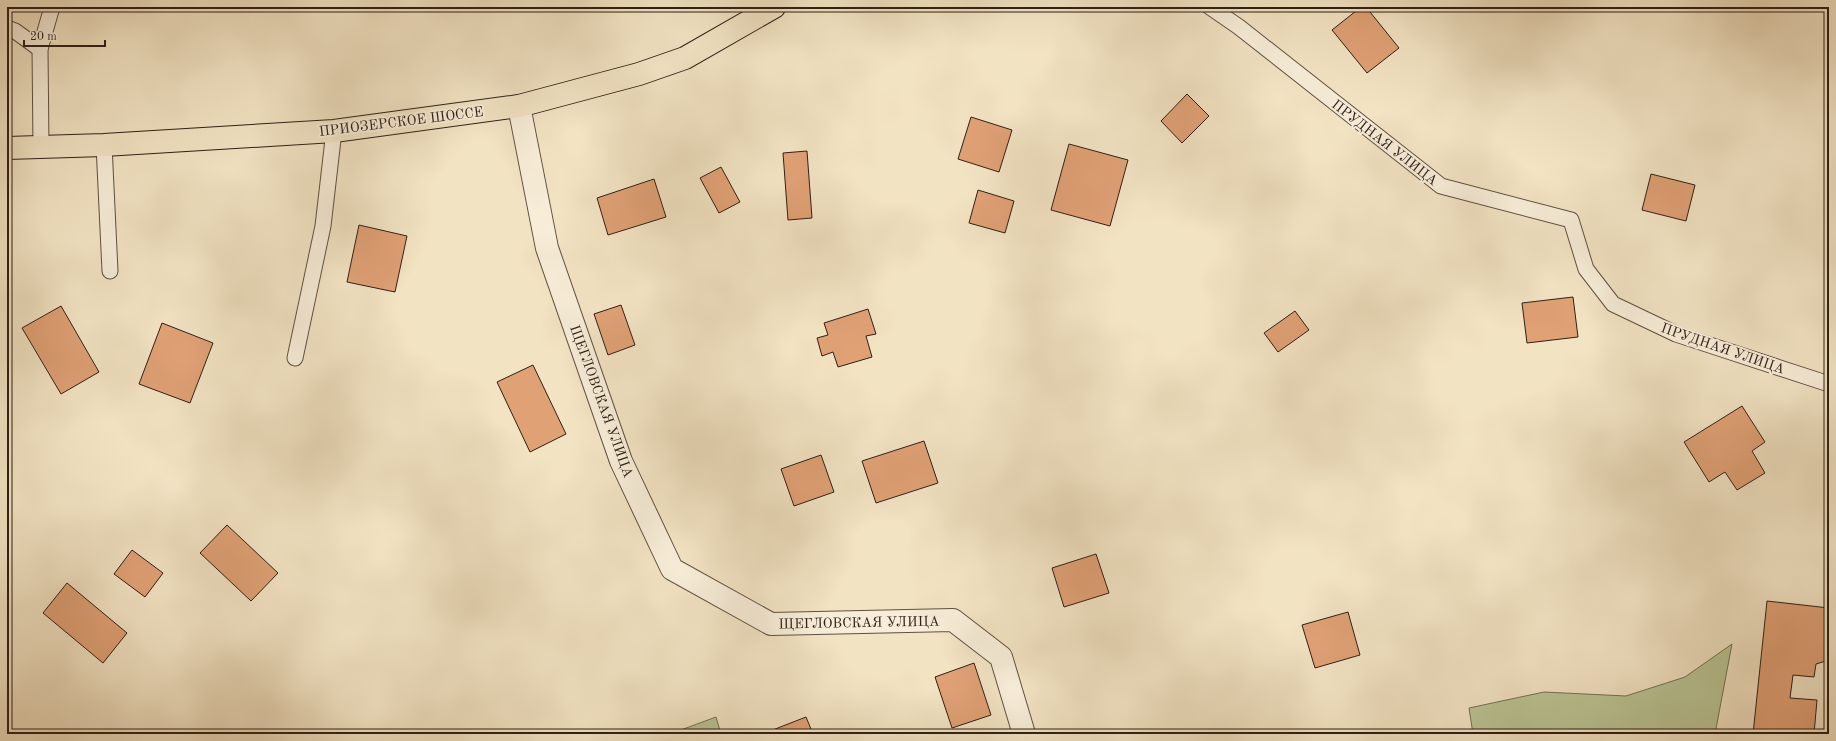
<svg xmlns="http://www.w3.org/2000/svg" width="1836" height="741" font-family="'Old Standard TT',serif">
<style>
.green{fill:#bac494;stroke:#747256}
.building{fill:#e0a175;stroke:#2e1f17}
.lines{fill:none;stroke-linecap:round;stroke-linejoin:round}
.service-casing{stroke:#5f5042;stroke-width:17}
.minor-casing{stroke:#5f5042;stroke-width:24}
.primary-casing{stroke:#2e1f17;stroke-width:24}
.service{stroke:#f7edd8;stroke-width:15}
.minor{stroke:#f7edd8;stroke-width:22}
.primary{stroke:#f2e3c3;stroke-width:22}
.labels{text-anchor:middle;stroke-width:4;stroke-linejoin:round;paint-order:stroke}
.street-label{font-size:14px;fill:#2e1f17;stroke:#f7edd8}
</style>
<rect width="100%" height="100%" fill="#f2e3c3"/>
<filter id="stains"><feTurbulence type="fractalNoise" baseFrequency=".005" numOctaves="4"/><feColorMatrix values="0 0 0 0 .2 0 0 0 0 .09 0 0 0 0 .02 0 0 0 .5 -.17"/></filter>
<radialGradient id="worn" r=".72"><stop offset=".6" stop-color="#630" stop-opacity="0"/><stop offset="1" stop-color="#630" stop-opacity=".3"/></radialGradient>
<g class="green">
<polygon points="1732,644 1715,734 1473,734 1469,708 1544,692 1626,696 1685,677"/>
<polygon points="716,717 721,734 670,734"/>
</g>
<g class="building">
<polygon points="1361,7 1366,7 1399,48 1367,73 1332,30"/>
<polygon points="1187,94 1209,116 1182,143 1161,121"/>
<polygon points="971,117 1012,130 999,172 958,159"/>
<polygon points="1069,144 1128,160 1110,226 1051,210"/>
<polygon points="807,151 812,218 788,220 783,153"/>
<polygon points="721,167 740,202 719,213 700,178"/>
<polygon points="1651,174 1695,185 1686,221 1642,210"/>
<polygon points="654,179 666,217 608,235 597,198"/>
<polygon points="978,190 1014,201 1005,233 969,223"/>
<polygon points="359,225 407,236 395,292 347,282"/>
<polygon points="1573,297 1578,337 1527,343 1522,303"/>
<polygon points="621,305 635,345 608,355 594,314"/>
<polygon points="61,306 99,372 61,394 22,328"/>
<polygon points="868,309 876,334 866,336 872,357 838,367 833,352 822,356 817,338 828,335 824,323"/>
<polygon points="1295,311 1309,330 1278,352 1264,333"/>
<polygon points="162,323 213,343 190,403 139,384"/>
<polygon points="533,365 566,434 530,452 497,382"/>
<polygon points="1742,406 1765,442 1752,451 1765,473 1737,490 1725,472 1709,482 1684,442"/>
<polygon points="924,441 938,483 876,503 862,461"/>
<polygon points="821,455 834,492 794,506 781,469"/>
<polygon points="227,525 278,573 251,601 200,553"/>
<polygon points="132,550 163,573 145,597 114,574"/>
<polygon points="1096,554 1109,593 1064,607 1052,568"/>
<polygon points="67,583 127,633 103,663 43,613"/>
<polygon points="1767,601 1829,608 1829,630 1826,661 1816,664 1814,677 1793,675 1790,698 1817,700 1814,734 1753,734"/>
<polygon points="1348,612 1360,655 1315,668 1302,625"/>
<polygon points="974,663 991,715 952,728 935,677"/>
<polygon points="806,717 813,734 765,734 765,733"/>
</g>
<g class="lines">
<defs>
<g id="service">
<polyline points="1210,7 1239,27 1441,186 1571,220 1586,269 1613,304 1676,334 1829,384"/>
<polyline points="7,28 15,31 40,49"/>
<polyline points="104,145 110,271"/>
<polyline points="41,147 40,49 52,7"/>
<polyline points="295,358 323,226 334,131"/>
</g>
<polyline id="minor" points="519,106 547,248 621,461 672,569 771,624 953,620 1001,657 1024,734"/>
<polyline id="primary" points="7,148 104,145 334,131 519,106 639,74 685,58 774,7"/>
</defs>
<use href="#service" class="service-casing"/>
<use href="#minor" class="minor-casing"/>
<use href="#primary" class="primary-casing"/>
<use href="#service" class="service"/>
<use href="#minor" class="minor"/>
<use href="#primary" class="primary"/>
</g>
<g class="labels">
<g class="street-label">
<text transform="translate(401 121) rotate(-7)" y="5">ПРИОЗЕРСКОЕ ШОССЕ</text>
<text transform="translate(1385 142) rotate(38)" y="5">ПРУДНАЯ УЛИЦА</text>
<text transform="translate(1723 348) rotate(19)" y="5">ПРУДНАЯ УЛИЦА</text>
<text transform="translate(602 401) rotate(70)" y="5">ЩЕГЛОВСКАЯ УЛИЦА</text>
<text transform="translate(859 622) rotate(-1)" y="5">ЩЕГЛОВСКАЯ УЛИЦА</text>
</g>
</g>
<rect width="1836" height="741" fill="none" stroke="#f2e3c3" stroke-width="24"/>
<rect x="8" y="8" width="1820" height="725" fill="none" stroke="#2e1f17" stroke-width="2"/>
<rect x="12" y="12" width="1812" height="717" fill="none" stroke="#2e1f17"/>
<path d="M24 40v6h81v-6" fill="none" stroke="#2e1f17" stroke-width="2"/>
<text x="30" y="40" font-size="12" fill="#2e1f17" stroke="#f7edd8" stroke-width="3" paint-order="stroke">20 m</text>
<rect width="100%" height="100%" filter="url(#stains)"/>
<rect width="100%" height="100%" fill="url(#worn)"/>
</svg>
